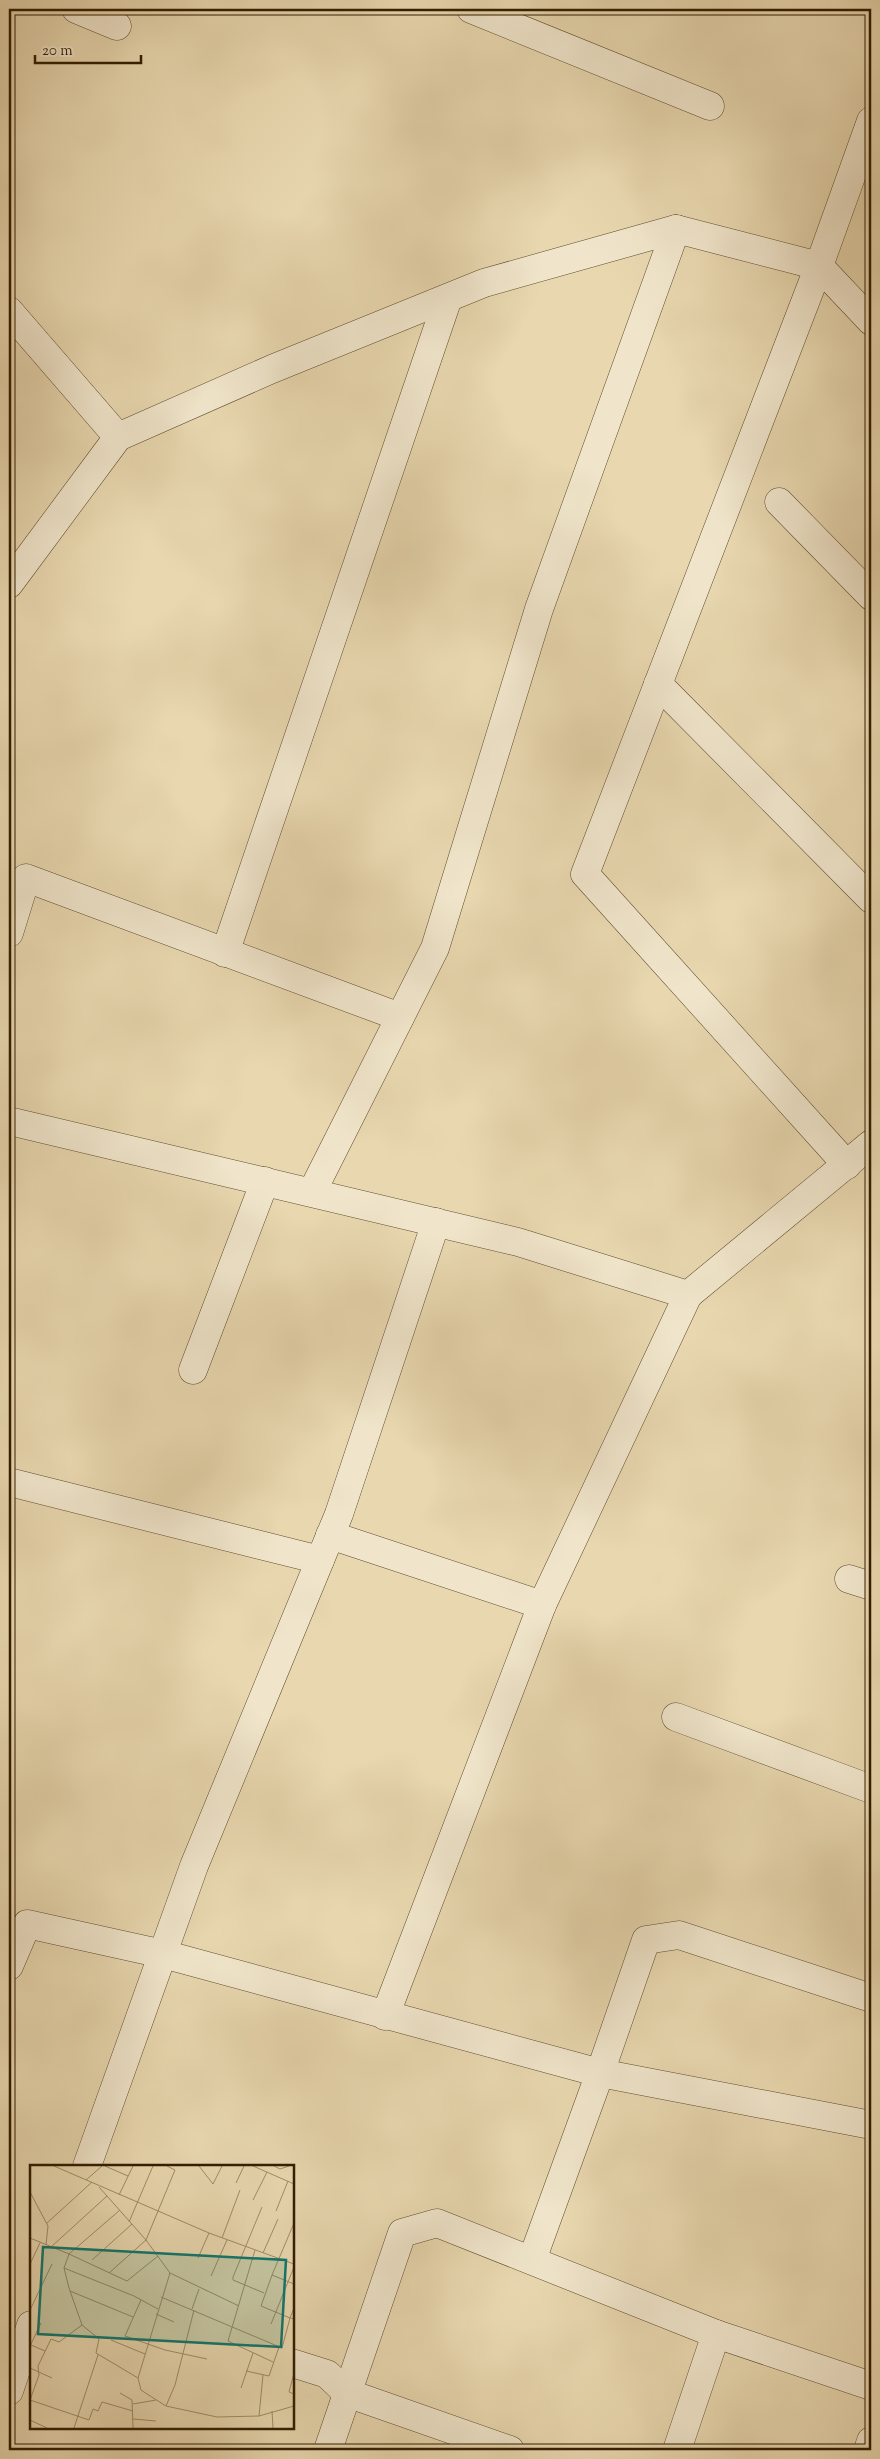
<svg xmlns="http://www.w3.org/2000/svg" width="880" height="2459" font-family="'Sorts Mill Goudy',serif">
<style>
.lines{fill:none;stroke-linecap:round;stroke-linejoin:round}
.minor-casing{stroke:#604c2c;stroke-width:29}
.minor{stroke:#f0e5cb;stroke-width:28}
.inset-road{fill:none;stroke:#9f8d69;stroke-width:1}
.view{fill:#0f766e;fill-opacity:0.15;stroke:#0f766e;stroke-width:2.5}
.inset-edge{fill:none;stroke:#321d00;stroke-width:2.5}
</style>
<rect width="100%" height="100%" fill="#e8d7af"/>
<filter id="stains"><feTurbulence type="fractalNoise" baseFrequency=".004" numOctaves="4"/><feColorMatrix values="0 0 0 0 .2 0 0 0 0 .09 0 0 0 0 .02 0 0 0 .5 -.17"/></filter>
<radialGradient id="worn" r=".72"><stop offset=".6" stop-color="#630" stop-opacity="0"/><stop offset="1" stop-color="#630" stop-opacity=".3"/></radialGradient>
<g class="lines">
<defs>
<g id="minor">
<polyline points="76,9 117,26"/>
<polyline points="471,9 710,106"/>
<polyline points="9,311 118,437"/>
<polyline points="779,502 871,596"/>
<polyline points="9,584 118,437 272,369 484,283 676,229 819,266 871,121"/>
<polyline points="658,684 871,899"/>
<polyline points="9,933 26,878 400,1017"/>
<polyline points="225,953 448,298"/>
<polyline points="9,1121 518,1242 688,1295 871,1144"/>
<polyline points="847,1165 585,874 819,266 871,321"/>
<polyline points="312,1192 435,948 539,609 676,229"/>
<polyline points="193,1370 265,1181"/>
<polyline points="9,1482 320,1560"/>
<polyline points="330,1535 542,1605"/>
<polyline points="849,1579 871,1586"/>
<polyline points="676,1717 871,1789"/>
<polyline points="9,1966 27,1924 163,1954 600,2073 871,2125"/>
<polyline points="385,2016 542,1605 688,1295"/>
<polyline points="87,2166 194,1866 339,1514 436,1222"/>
<polyline points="532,2260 600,2073 646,1940 679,1935 871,1998"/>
<polyline points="292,2363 327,2374 347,2393 510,2450"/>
<polyline points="9,2391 31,2325"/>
<polyline points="328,2450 402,2233 437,2223 716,2334"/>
<polyline points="677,2450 716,2334 871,2386"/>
<polyline points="868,2450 871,2441"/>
</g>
</defs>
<use href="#minor" class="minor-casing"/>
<use href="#minor" class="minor"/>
</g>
<g transform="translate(30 2165)">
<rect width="264" height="264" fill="#e8d7af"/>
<path class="inset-road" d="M24,1l155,67 85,31M75,1l23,10M169,1l14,18 9,-18M223,1l41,18M244,1l6,3 9,-3M56,15l16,-14M206,18l8,-17M69,22l47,53 -37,33M0,27l18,34 -2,19M89,30l14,-29M223,35l14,-28M232,42l-29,70v3l31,13M90,45l-51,44 58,27 31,-25M246,46l12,-30M99,57l24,-56M17,58l45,-41M264,58l-22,52 22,9M0,73l39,16 -5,14 5,20 13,37 17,14 -3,14 42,25 3,12 6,4 19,12 51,11 42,-1 35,-10M192,73l18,-48M21,82l56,-51M225,85l-27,91 45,21M233,88l15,-34M168,93l11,-25M62,95l40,-36M0,99l10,-21M34,103l70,28 24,13M140,108l69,33M242,110l-11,31 29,12 4,-10M181,111l16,-36M40,126l63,26M131,132l121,51 8,-30 4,1M111,135l-16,36 40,14 42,9M162,144l7,-20M0,145l22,-46M126,149l18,8M241,159l23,-57M81,175l34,14M1,180l14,6M0,181l11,-23M0,203l22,10M216,206l23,5 10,-29M264,208l-5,19 5,2M108,213l32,-105 -24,-33 29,-70 -8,-4M211,223l12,-35M90,228l12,7 1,28M0,235l59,20 4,-11 5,2 4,-9 31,9M0,235l9,-25 -1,-9 13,-27 8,3 23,-17M103,239l23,-4M136,241l9,-21 19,-75M242,246l1,17M229,251l4,-41M103,254l23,2M0,255l17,8M44,263l24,-73"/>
<path class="view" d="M13,82l243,13 -5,87 -243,-13z"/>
<rect width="264" height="264" class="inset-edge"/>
</g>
<rect width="880" height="2459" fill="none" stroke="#e8d7af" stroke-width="30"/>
<rect x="10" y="10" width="860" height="2439" fill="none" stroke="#321d00" stroke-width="2.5"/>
<rect x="15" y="15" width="850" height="2429" fill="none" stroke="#321d00"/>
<path d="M35 55v8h106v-8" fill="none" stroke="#321d00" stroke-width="2.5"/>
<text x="42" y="55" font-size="15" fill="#321d00" stroke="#f0e5cb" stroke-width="4" paint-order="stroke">20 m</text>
<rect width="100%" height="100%" filter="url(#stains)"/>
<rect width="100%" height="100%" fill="url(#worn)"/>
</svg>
